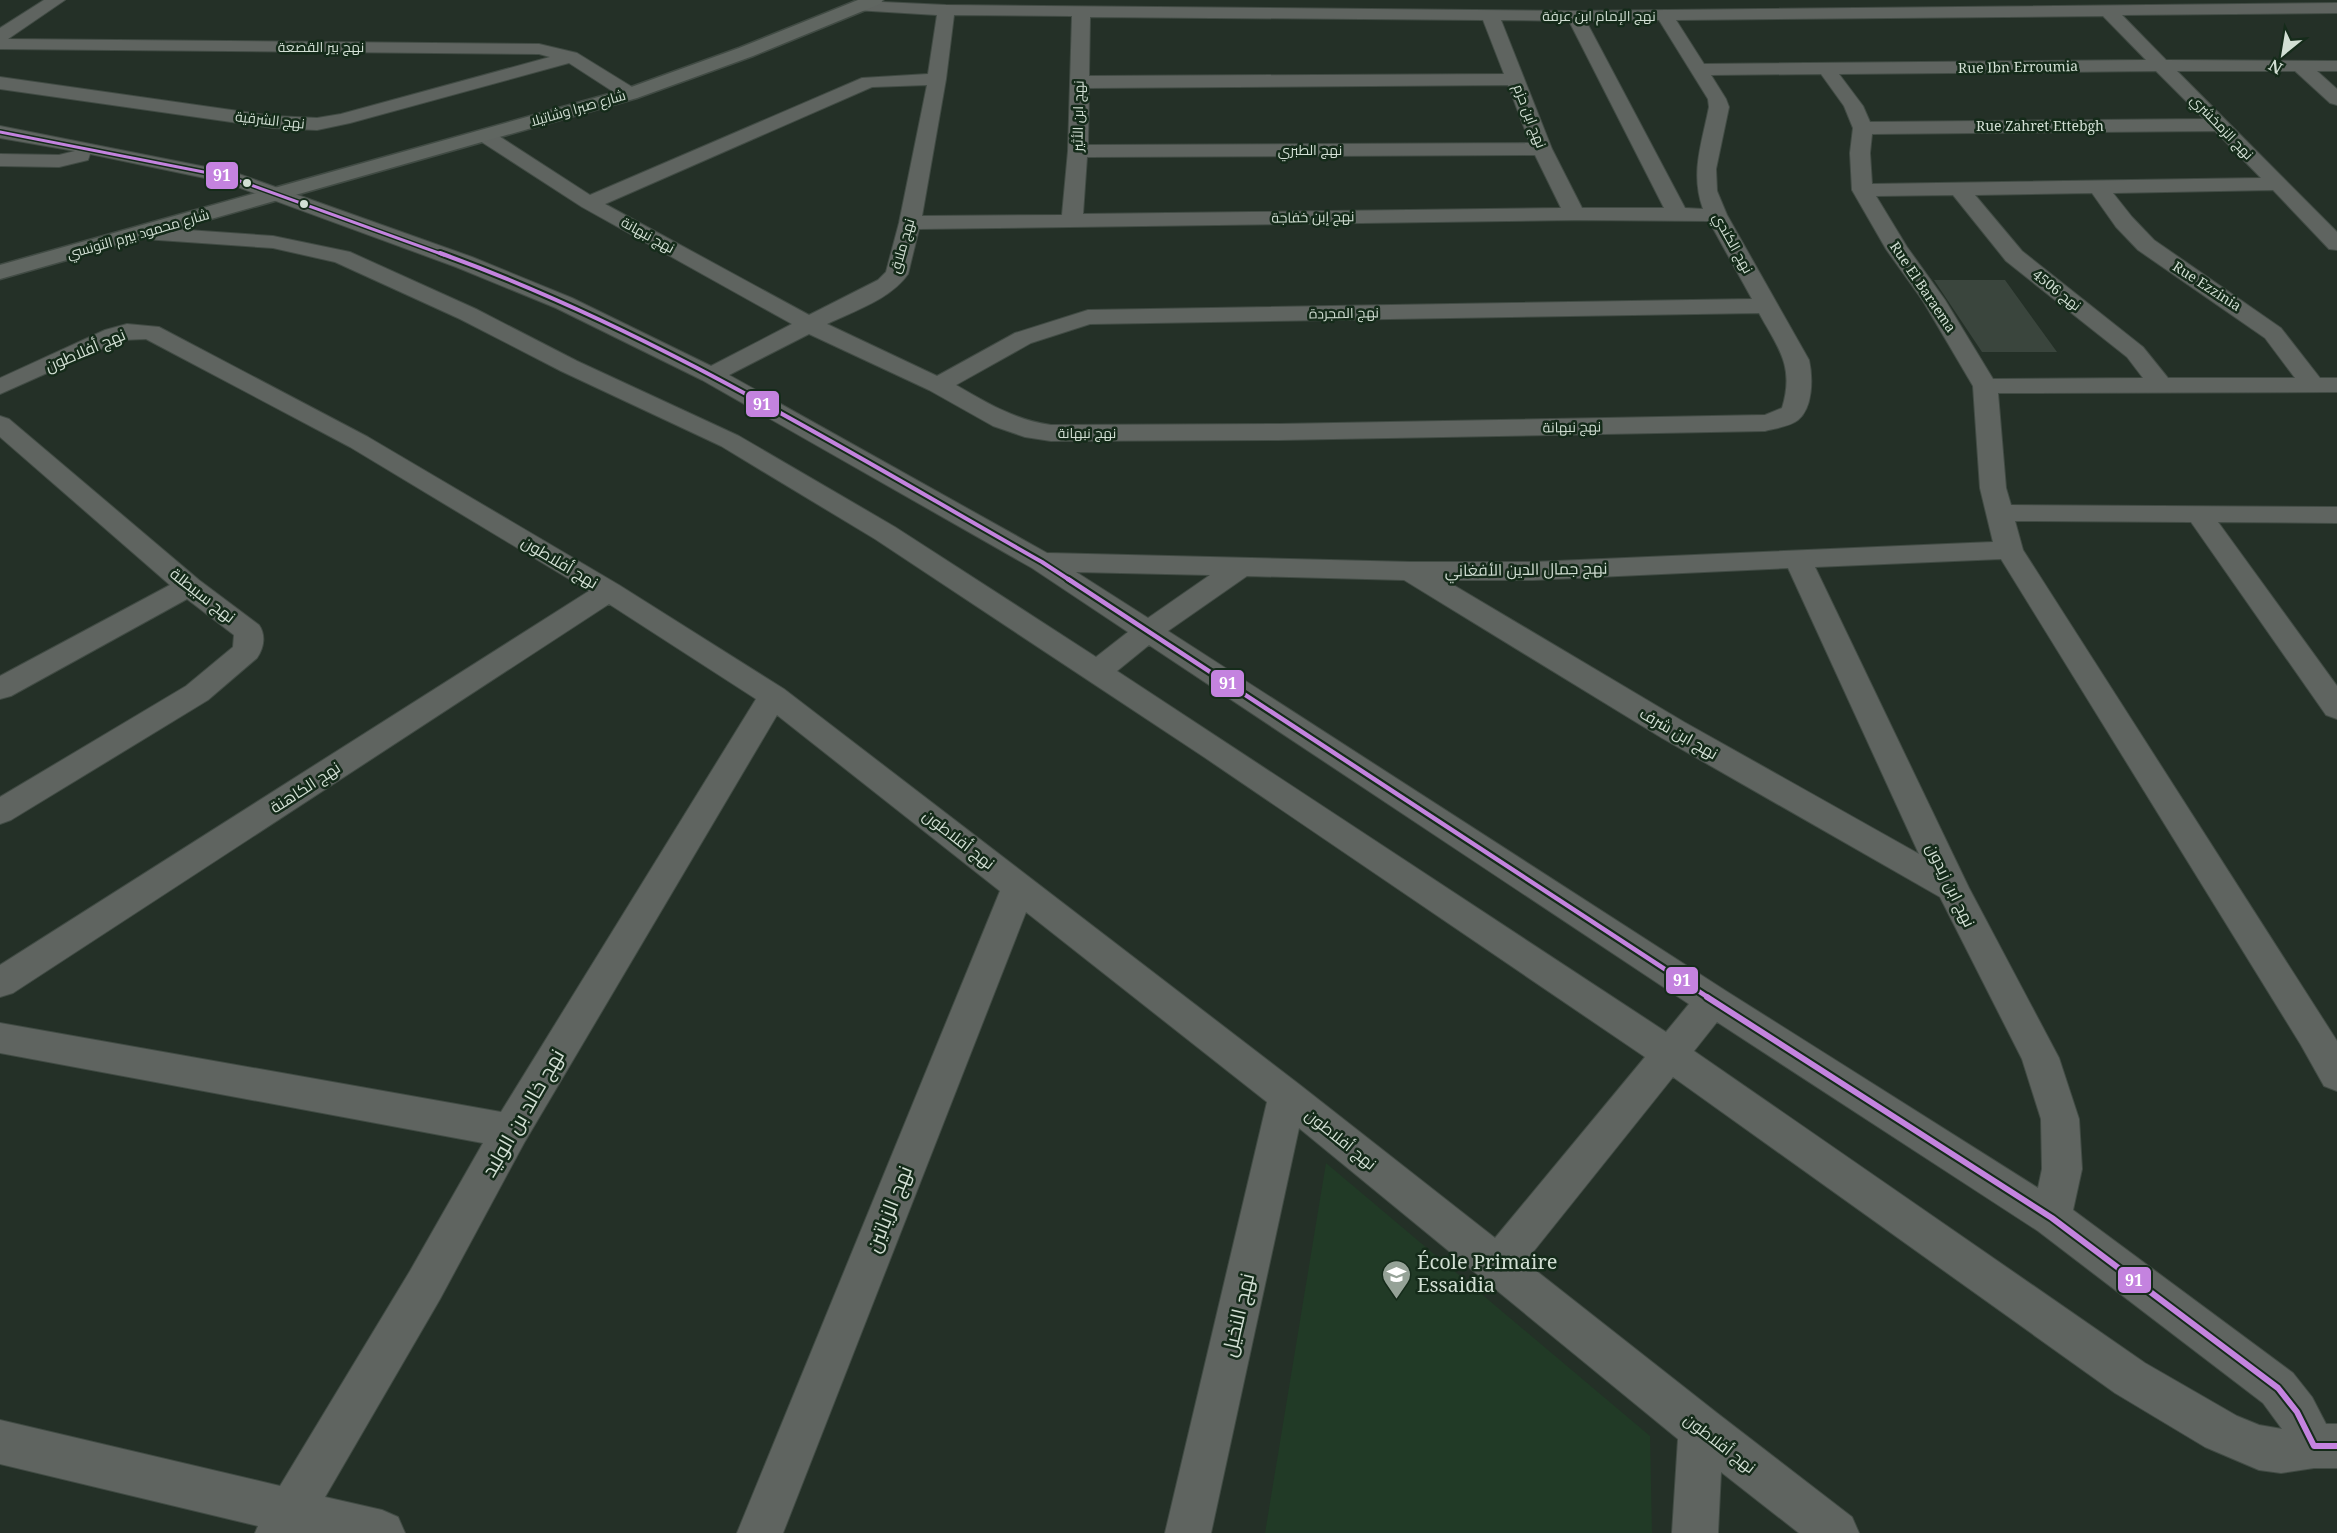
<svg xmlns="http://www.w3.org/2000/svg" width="2337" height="1533" font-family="'Noto Serif',Cairo,serif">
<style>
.built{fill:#213a26}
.building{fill:#3a453d}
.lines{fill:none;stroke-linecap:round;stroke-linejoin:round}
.minor-casing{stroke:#414b44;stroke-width:2}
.secondary-casing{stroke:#414b44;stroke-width:3}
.minor{fill:#5f6460;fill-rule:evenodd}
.secondary{fill:#606661;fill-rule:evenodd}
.bus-1-far3-casing{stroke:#152b1a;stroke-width:6}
.bus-1-far2-casing{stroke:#152b1a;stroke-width:8}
.bus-1-far1-casing{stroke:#152b1a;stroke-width:9}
.bus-1-casing{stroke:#152b1a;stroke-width:10}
.bus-1-far3{stroke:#c483df;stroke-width:3}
.bus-1-far2{stroke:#c483df;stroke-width:4}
.bus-1-far1{stroke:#c483df;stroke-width:4.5}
.bus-1{stroke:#c483df;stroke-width:6}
.bus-dot{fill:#d2dfd4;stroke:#152b1a;stroke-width:2}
.labels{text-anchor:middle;stroke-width:5;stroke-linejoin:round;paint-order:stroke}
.far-street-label{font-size:14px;fill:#d2dfd4;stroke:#152b1a}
.street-label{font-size:16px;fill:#d2dfd4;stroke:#152b1a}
.near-street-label{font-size:20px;fill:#d2dfd4;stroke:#152b1a}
.near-poi-label{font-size:20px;fill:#d2dfd4;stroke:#152b1a;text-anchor:start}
.line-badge{stroke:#152b1a;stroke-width:2}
.badge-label{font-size:16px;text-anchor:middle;font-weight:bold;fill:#fff}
</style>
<rect width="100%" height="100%" fill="#243027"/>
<polygon class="built" points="1326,1163 1650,1436 1652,1533 1265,1533"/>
<polygon class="building" points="1934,280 2005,280 2057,352 1982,352"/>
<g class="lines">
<defs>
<g id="minor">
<polygon points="44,0 65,0 8,39 539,44 577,53 637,90 639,94 637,98 623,98 569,63 350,123 317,130 273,128 0,89 0,77 273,116 317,118 341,114 550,57 539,54 0,49 0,28"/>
<path d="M861,1l85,4 629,6 762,-8v10l-215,2 44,45 171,1v10h-20l20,18v16l-7,-2 -35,-32h-118l160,161v18l-8,-1 -56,-59 -160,3 19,24 22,23 127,88 39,50h17v14l-339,1 8,95 5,17 326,2v16l-119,-1 119,164v33l-11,-4 -135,-193 -176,-1 8,29 314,491v50l-13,-5 -23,-41 -300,-486 -186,8 154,321 90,170 20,61 3,50 -9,41 220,163 19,24 14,27h11v44h-23l-33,5 -22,-3 -54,-23 -90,-54 -442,-316 -148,185 192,151 135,104 7,16h-60l-78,-61 -3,61h-46l6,-94 -379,-311 -88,405h-46l102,-431 -241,-190 -243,621h-46l263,-642 -223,-176 -253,428 -84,156 -115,198 57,13 16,7 7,16h-150l3,-7 -258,-62v-44l280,66 130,-215 73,-128 -483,-90v-30l501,89 255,-413 -147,-95 -596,389 -13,4v-32l589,-374 -239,-144 -204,-108 -25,1 -121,54v-16l105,-48 22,-6 32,3 209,110 251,148 165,104 516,396 195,153 150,-181 -441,-300 -329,-218 -154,-93 -160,-75 -101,-52 -125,-57 -62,-14 -129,-9 -8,-1 -3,-5 3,-5 8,-1 129,9 77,16 126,57 101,52 162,75 156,91 201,130 32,-25 -96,-64 -330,-188 -146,-72 -100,-41 -232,-85 -134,-28 -2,6 -29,7 -59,-1v-12l59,1 16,-4 -75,-13v-12l236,47 236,84 100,41 139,68 81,-42 -210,-117 -105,-68 -3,-4 3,-4h14l99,64 272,-117 66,-4 9,-59 -82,-5 -3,-4 3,-4zM954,15l118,1 -4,135 -6,64 -140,1 24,-137zM2103,16l43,44 -442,4 -28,-44zM1090,17l393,3 21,54 -415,2zM1501,20l68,1 95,187h-82l-30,-59zM1659,20l49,79 1,8c-7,36 -19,66 -6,102l-18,-1 -99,-187zM2156,71l48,48 -334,3 -7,-16 -24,-32zM1821,74l23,32 9,22 -3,25 2,37 34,59 37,52 50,85 7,102 13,54 -460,20h-122l-364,-9 -318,-178 80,-41 120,56 64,36 32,11 26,4 228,-1 486,-9c10,-3 24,-4 33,-11 15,-12 15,-42 11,-60l-82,-145 -10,-24 -1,-22 13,-62 -3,-8 -15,-24zM927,85l-28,138 -13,49 -8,8 -69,35 -204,-111 267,-117zM1508,85l22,58 -442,2 1,-57zM2215,131l46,47 -389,6 -2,-31 2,-19zM1535,155l26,53 -478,6 4,-57zM2092,193l24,34 22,23 127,88 30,40h-127l-25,-31 -121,-96 -47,-56zM1953,195l53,66 121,96 16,21 -150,1 -48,-79 -38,-53 -31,-51zM1575,220l134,1 43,78 -664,11 -73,23 -78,43 -110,-52c27,-13 64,-25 81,-50l11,-45zM1759,313c19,35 36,53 23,95l-17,7 -486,9 -228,1c-36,-5 -64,-22 -95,-40l75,-42 59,-19zM1788,568l131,286 -235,-132 -239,-142h88zM1076,572l134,3 -62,43zM1247,576l157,4 258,158 278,159 82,162 19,60 1,50 -4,19 -312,-197 -558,-360zM1149,645l540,359 -23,28 -549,-361zM1717,1022l321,209 225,172 19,26 -23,-4 -22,-9 -92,-53 -451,-312z"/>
<path d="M0,416l9,3 190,161 60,45c7,10 5,23 -2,33l-49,42 -197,120 -11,4v-27l186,-111 47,-39 1,-12 -47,-36 -176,97 -11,3v-23l170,-91 -170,-148z"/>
</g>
<polygon id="secondary" points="858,0 883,0 880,4 753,56 637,98 0,279 0,265 623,90 739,48"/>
</defs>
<use href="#minor" class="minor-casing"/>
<use href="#secondary" class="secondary-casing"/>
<use href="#minor" class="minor"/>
<use href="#secondary" class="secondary"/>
<defs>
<polyline id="bus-1-far3" points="0,132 229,177 444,255"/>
<path id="bus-1-far2" d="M440,253c213,77 406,198 602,309l29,19"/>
<polyline id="bus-1-far1" points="1068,579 1709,998"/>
<polyline id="bus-1" points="1707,997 2052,1218 2278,1388 2297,1412 2314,1446 2337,1446"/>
</defs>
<use href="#bus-1-far3" class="bus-1-far3-casing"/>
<use href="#bus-1-far2" class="bus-1-far2-casing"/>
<use href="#bus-1-far1" class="bus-1-far1-casing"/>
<use href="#bus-1" class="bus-1-casing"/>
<use href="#bus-1-far3" class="bus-1-far3"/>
<use href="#bus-1-far2" class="bus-1-far2"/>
<use href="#bus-1-far1" class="bus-1-far1"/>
<use href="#bus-1" class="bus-1"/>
</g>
<defs>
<symbol id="school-pin" viewBox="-11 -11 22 30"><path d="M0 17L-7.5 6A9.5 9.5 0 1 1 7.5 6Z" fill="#95a297" stroke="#152b1a"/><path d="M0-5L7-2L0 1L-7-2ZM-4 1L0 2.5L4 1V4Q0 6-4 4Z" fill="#fff"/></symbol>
</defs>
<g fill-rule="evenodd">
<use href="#school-pin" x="1380" y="1258" width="33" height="45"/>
</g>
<g class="bus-dot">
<circle cx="247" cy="183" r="5"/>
<circle cx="304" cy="204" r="5"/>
</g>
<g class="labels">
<g class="far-street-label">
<text x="1599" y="21">نهج الإمام ابن عرفة</text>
<text x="321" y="52">نهج بير القصعة</text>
<text transform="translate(2018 67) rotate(-1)" y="5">Rue Ibn Erroumia</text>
<text transform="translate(578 108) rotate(-16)" y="5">شارع صبرا وشاتيلا</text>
<text transform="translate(1078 116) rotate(-89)" y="5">نهج ابن الأثير</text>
<text transform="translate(1530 116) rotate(69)" y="5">نهج ابن حزم</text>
<text transform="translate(270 120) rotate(6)" y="5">نهج الشرقية</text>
<text x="2040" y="131">Rue Zahret Ettebgh</text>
<text transform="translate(2222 127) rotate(46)" y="5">نهج الزمخشري</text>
<text x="1310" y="155">نهج الطبري</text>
<text transform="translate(1313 217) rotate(-1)" y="5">نهج إبن خفاجة</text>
<text transform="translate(138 234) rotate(-16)" y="5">شارع محمود بيرم التونسي</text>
<text transform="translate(648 235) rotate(29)" y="5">نهج نبهانة</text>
<text transform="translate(1733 243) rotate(61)" y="5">نهج الكندي</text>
<text transform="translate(902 246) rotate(-74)" y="5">نهج ملاق</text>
<text transform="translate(2207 286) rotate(33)" y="5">Rue Ezzinia</text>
<text transform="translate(1923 287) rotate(56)" y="5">Rue El Baraema</text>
<text transform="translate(2057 290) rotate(38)" y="5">نهج 4506</text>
<text transform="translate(1344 313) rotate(-1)" y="5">نهج المجردة</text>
<text transform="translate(1572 427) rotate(-1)" y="5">نهج نبهانة</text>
<text x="1087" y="438">نهج نبهانة</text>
</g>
<g class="street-label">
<text transform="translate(85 350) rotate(-23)" y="6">نهج أفلاطون</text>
<text transform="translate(560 562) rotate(31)" y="6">نهج أفلاطون</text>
<text transform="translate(1526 569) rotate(-1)" y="6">نهج جمال الدين الأفغاني</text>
<text transform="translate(203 595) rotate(38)" y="6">نهج سبيطلة</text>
<text transform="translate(1679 733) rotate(30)" y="6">نهج ابن شرف</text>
<text transform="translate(305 787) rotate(-33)" y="6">نهج الكاهنة</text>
<text transform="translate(959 839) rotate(38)" y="6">نهج أفلاطون</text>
<text transform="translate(1951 885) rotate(64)" y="6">نهج ابن زيدون</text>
<text transform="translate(1341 1139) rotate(39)" y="6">نهج أفلاطون</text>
<text transform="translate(1720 1443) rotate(38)" y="6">نهج أفلاطون</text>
</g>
<g class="near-street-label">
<text transform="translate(523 1113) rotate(-60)" y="7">نهج خالد بن الوليد</text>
<text transform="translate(889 1209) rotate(-68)" y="7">نهج الزياتين</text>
<text transform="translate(1238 1315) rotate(-77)" y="7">نهج النخيل</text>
</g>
<g class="near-poi-label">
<text x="1417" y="1269">École Primaire<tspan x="1417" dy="23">Essaidia</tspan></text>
</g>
</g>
<g class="line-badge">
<rect x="205" y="161" width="34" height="29" rx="6" fill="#c483df"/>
<rect x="745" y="390" width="35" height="28" rx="6" fill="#c483df"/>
<rect x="1210" y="669" width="35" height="29" rx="6" fill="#c483df"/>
<rect x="1665" y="966" width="34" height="29" rx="6" fill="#c483df"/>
<rect x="2117" y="1266" width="35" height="28" rx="6" fill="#c483df"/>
</g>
<g class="badge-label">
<text x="222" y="181">91</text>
<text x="762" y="410">91</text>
<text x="1228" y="689">91</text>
<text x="1682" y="986">91</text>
<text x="2134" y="1286">91</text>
</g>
<g transform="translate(2283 54) rotate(210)" stroke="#152b1a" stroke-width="4.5" paint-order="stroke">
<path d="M0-4.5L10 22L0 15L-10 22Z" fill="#d2dfd4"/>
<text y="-9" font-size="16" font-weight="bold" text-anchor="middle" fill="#d2dfd4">N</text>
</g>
</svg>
